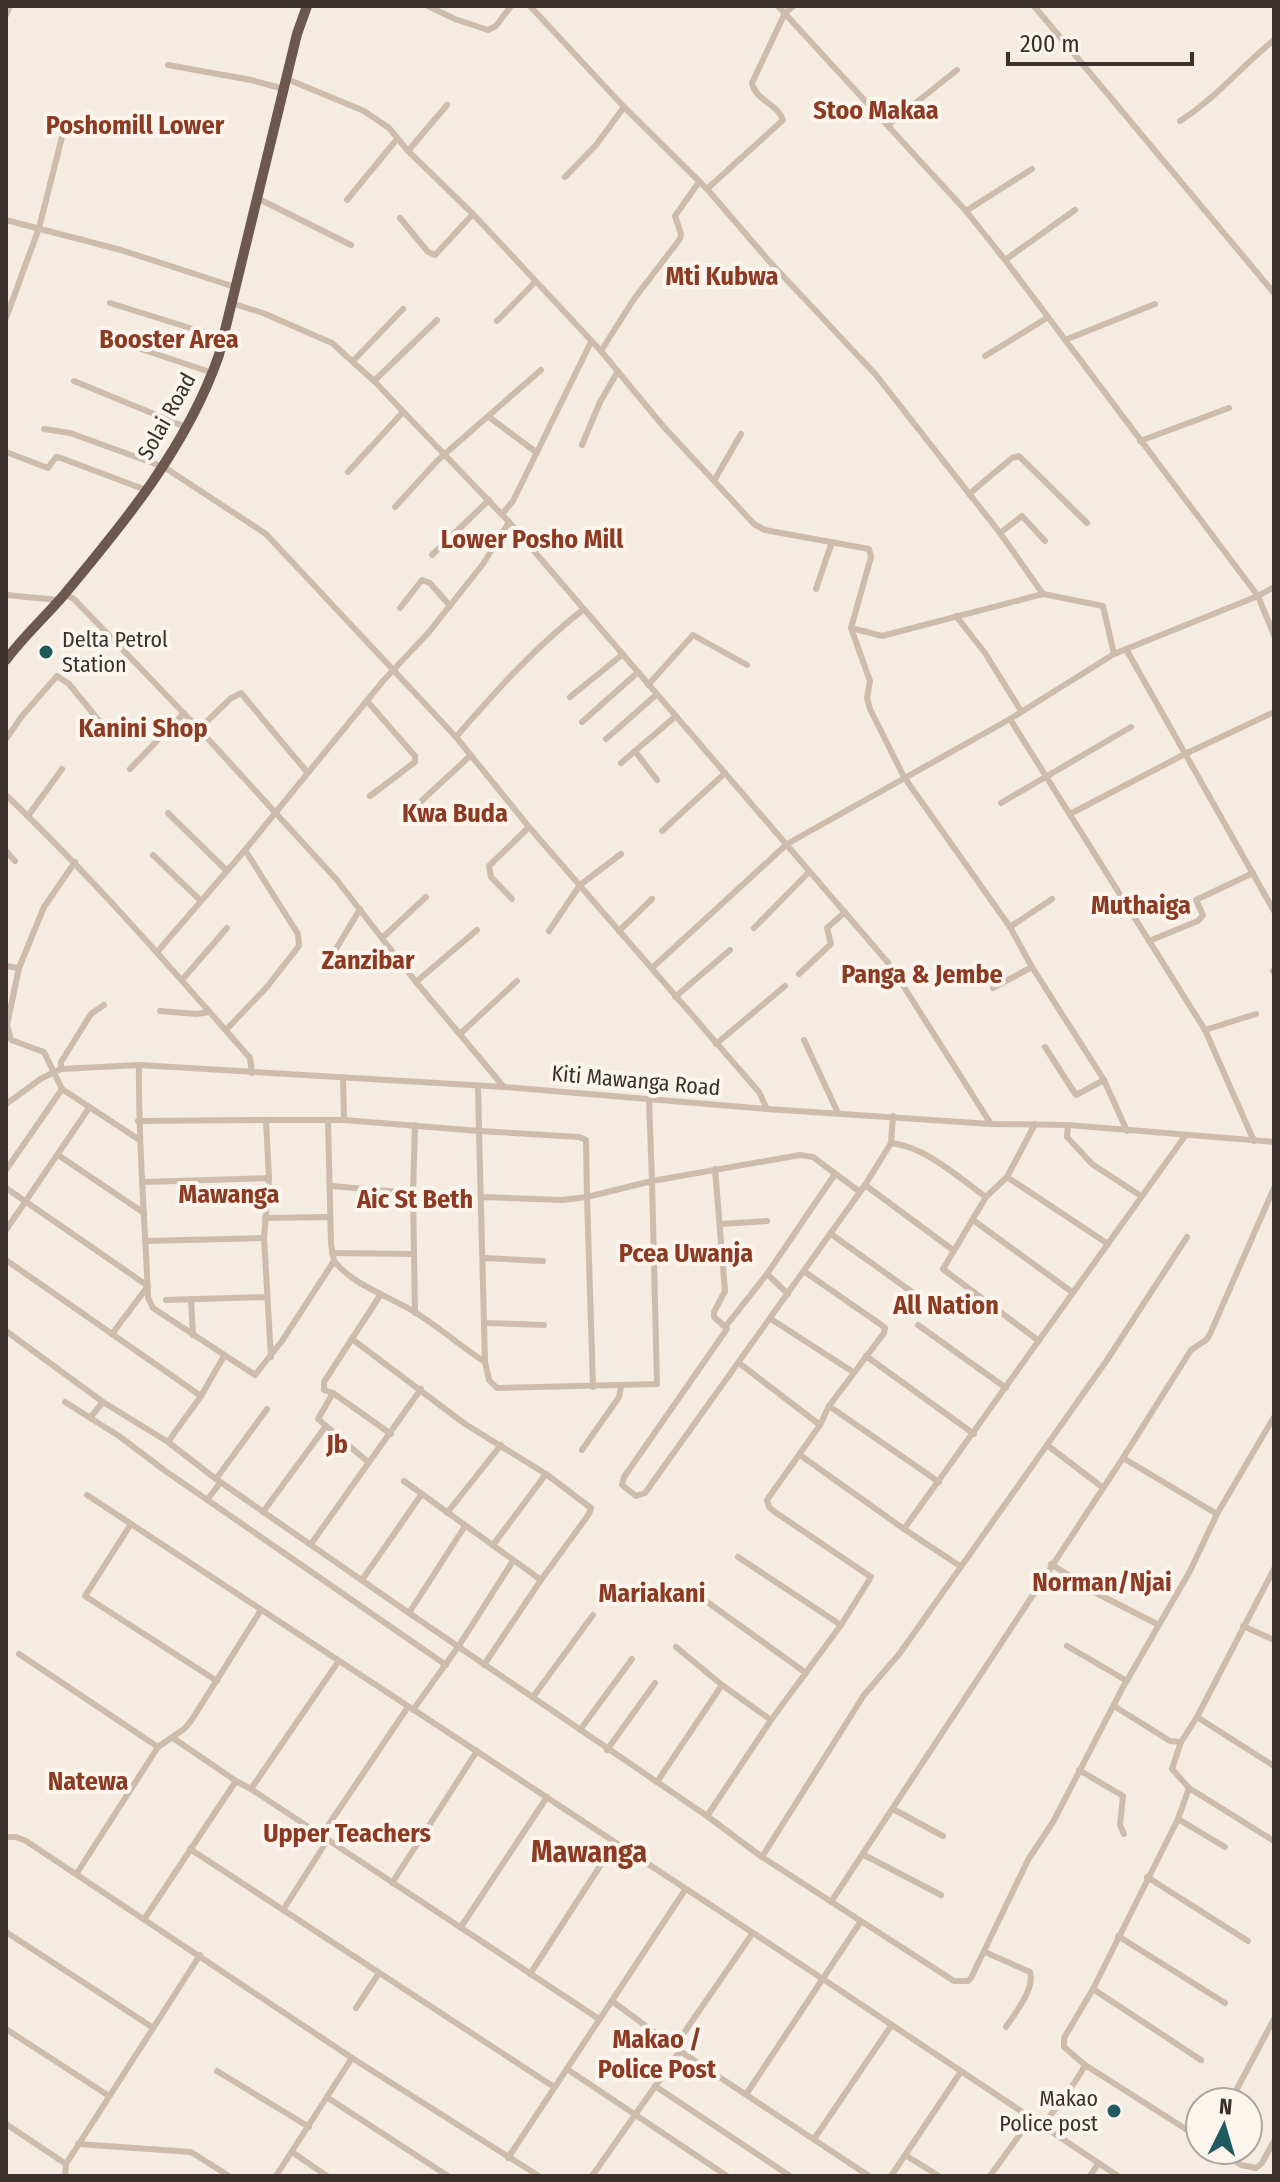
<svg xmlns="http://www.w3.org/2000/svg" width="1280" height="2182" font-family="'Fira Sans Condensed',sans-serif">
<style>
.lines{fill:none;stroke-linecap:round;stroke-linejoin:round}
.minor{stroke:#cdbbac;stroke-width:6}
.trunk{stroke:#6c584f;stroke-width:10}
.poi-dot{fill:#1f5a5e;stroke:#fbf5ee;stroke-width:3}
.labels{text-anchor:middle;stroke-width:8;stroke-linejoin:round;paint-order:stroke}
.street-label{font-size:22px;fill:#3b302b;stroke:#fbf5ee}
.poi-label{font-size:22px;fill:#3b302b;stroke:#fbf5ee;text-anchor:start}
.quarter-label{font-size:26px;font-weight:bold;fill:#8c3b22;stroke:#fbf5ee}
.district-label{font-size:30px;font-weight:bold;fill:#8c3b22;stroke:#fbf5ee}
</style>
<rect width="100%" height="100%" fill="#f4ebe1"/>
<g class="lines">
<g class="minor">
<polyline points="428,6 455,19 488,30 496,26 511,6"/>
<polyline points="530,6 624,107 707,189 769,261 876,375 1000,533 1043,594 1103,606 1114,654"/>
<polyline points="778,6 966,211 1005,260 1258,596 1274,635"/>
<polyline points="1034,6 1274,293"/>
<polyline points="6,15 10,6"/>
<polyline points="168,65 251,80 284,89"/>
<polyline points="287,79 364,111 389,128 408,151 473,214 601,351 663,426 754,524 765,530 869,549 871,557 851,628 870,681 867,698 870,709 904,777 1010,927 1032,967 1104,1080 1127,1131"/>
<path d="M1180,121c35,-22 61,-54 94,-81"/>
<polyline points="888,125 957,70"/>
<polyline points="408,151 447,105"/>
<polyline points="565,177 596,145 624,107"/>
<path d="M707,189l76,-69c-5,-16 -28,-20 -31,-37l33,-70 9,-7"/>
<polyline points="257,198 351,245"/>
<polyline points="347,200 397,139"/>
<polyline points="966,211 1032,169"/>
<polyline points="400,218 428,252 435,255 473,214"/>
<polyline points="6,220 121,250 235,287"/>
<polyline points="1005,260 1075,210"/>
<polyline points="110,303 222,338"/>
<polyline points="231,303 263,313 332,343 374,381 509,522 890,965 991,1124"/>
<polyline points="6,318 39,228 65,125"/>
<polyline points="497,321 535,282"/>
<polyline points="111,339 213,373"/>
<polyline points="1065,340 1155,304"/>
<polyline points="601,351 634,299 680,239 681,234 675,216 699,182"/>
<polyline points="985,356 1047,318"/>
<polyline points="353,361 403,309"/>
<polyline points="74,381 188,428"/>
<polyline points="374,381 437,320"/>
<polyline points="489,417 536,452"/>
<polyline points="44,429 70,433 164,467 266,534 456,737 529,827 759,1092 767,1109"/>
<polyline points="1140,441 1229,408"/>
<polyline points="582,445 600,402 618,371"/>
<polyline points="6,452 48,468 56,457 61,458 146,490"/>
<polyline points="348,472 403,412"/>
<polyline points="715,479 741,434"/>
<polyline points="969,494 1012,458 1019,456 1087,523"/>
<polyline points="395,507 438,460 541,370"/>
<polyline points="502,514 513,501 591,342"/>
<polyline points="1000,533 1022,516 1045,541"/>
<polyline points="432,555 489,500"/>
<polyline points="816,589 832,542"/>
<polyline points="64,594 74,599 199,729 336,879 416,982 504,1087"/>
<polyline points="6,595 58,600"/>
<polyline points="400,608 422,580 430,583 450,606"/>
<polyline points="956,616 985,653 1021,711"/>
<polyline points="851,628 882,636 1043,594"/>
<polyline points="1126,649 1274,911"/>
<polyline points="648,685 693,635 747,665"/>
<polyline points="570,697 623,654"/>
<polyline points="367,701 415,756 415,762 370,796"/>
<polyline points="1010,719 1205,1030 1254,1141"/>
<polyline points="582,722 637,673"/>
<polyline points="199,729 230,699 241,693 307,772"/>
<path d="M456,737c40,-46 80,-91 128,-128"/>
<polyline points="6,739 22,716 57,676 69,684 100,722"/>
<polyline points="606,739 657,694"/>
<polyline points="635,751 657,780"/>
<polyline points="621,763 676,716"/>
<polyline points="130,769 184,713"/>
<path d="M6,795c87,83 165,173 244,263l2,15"/>
<polyline points="1001,803 1131,727"/>
<polyline points="415,807 471,755"/>
<polyline points="168,813 227,871"/>
<polyline points="1070,814 1185,754 1274,712"/>
<polyline points="28,816 62,769"/>
<polyline points="662,831 725,773"/>
<polyline points="6,851 15,861"/>
<polyline points="153,855 201,901"/>
<polyline points="512,899 491,877 489,866 529,827"/>
<polyline points="1010,927 1052,899"/>
<polyline points="754,928 809,872"/>
<polyline points="549,931 580,885 621,854"/>
<polyline points="619,931 652,899"/>
<polyline points="382,938 426,897"/>
<polyline points="1149,941 1198,921 1203,915 1196,900 1253,873"/>
<polyline points="158,951 245,850 383,681 429,632 483,564 509,522"/>
<polyline points="6,966 19,968 44,907 75,862"/>
<polyline points="19,968 7,1025 11,1040 44,1052 62,1089"/>
<polyline points="652,968 787,844 1010,719 1114,654 1258,596 1274,587"/>
<polyline points="324,969 360,909"/>
<polyline points="1273,971 1274,973"/>
<polyline points="799,974 831,944 827,928 845,912"/>
<polyline points="182,980 227,928"/>
<polyline points="416,982 477,930"/>
<polyline points="993,988 1032,967"/>
<polyline points="675,997 730,950"/>
<polyline points="160,1011 197,1014 208,1012"/>
<polyline points="226,1030 266,988 299,946 298,934 245,850"/>
<polyline points="1205,1030 1256,1014"/>
<polyline points="460,1034 517,981"/>
<polyline points="804,1040 838,1113"/>
<polyline points="716,1044 785,986"/>
<polyline points="1045,1047 1076,1095 1104,1080"/>
<path d="M139,1065c-1,78 6,154 9,232l5,11 102,67 27,-34 52,-80"/>
<polyline points="61,1069 61,1062 91,1014 104,1005"/>
<polyline points="343,1077 344,1120"/>
<polyline points="6,1104 42,1078 61,1069 139,1065 504,1087 767,1109 991,1124 1068,1125 1274,1142"/>
<polyline points="893,1116 891,1143 865,1185 953,1250"/>
<polyline points="266,1120 344,1120 479,1131 478,1087"/>
<path d="M328,1120l3,124 3,17c19,24 54,35 79,50 25,15 47,35 72,51"/>
<polyline points="138,1121 266,1120 269,1178 264,1238 271,1357"/>
<polyline points="1035,1124 1007,1177 1108,1244"/>
<polyline points="415,1125 413,1193 415,1313"/>
<polyline points="1068,1125 1067,1137 1092,1164 1141,1196"/>
<path d="M891,1143c35,4 67,34 95,54"/>
<polyline points="58,1155 144,1213"/>
<polyline points="715,1169 725,1291 714,1312 714,1317 727,1329 624,1477 622,1485 636,1496 645,1493 865,1185"/>
<polyline points="6,1170 62,1089 138,1139"/>
<polyline points="1007,1177 986,1197 943,1269 1039,1341"/>
<polyline points="143,1182 269,1178"/>
<polyline points="331,1186 413,1193"/>
<polyline points="6,1188 148,1286 112,1334"/>
<polyline points="483,1197 562,1200 587,1197 586,1140 579,1137 479,1131 485,1362 489,1380 497,1388 657,1384 652,1181 800,1155 813,1157 860,1192"/>
<polyline points="265,1218 330,1217"/>
<polyline points="973,1220 1072,1292"/>
<polyline points="721,1224 767,1221"/>
<polyline points="6,1230 89,1108"/>
<polyline points="831,1234 912,1292"/>
<polyline points="145,1241 264,1238"/>
<polyline points="332,1253 413,1254"/>
<polyline points="483,1258 543,1261"/>
<polyline points="6,1260 201,1396"/>
<polyline points="767,1274 788,1294"/>
<polyline points="191,1299 193,1335"/>
<polyline points="166,1300 267,1297"/>
<polyline points="771,1319 853,1372"/>
<polyline points="485,1323 544,1325"/>
<polyline points="918,1325 1006,1388"/>
<polyline points="726,1326 767,1274 835,1174"/>
<polyline points="6,1331 103,1402 168,1442 216,1479 409,1613 707,1816 771,1720 841,1625 871,1577 775,1512 769,1507 767,1500 820,1425 829,1406 884,1333 885,1328 880,1324 805,1272"/>
<polyline points="352,1339 465,1424 546,1474 591,1508 589,1514 541,1580 484,1665"/>
<polyline points="866,1356 974,1434"/>
<polyline points="739,1363 820,1425"/>
<polyline points="593,1387 587,1197 652,1181 649,1100"/>
<polyline points="333,1393 324,1390 324,1382 381,1294"/>
<polyline points="65,1402 119,1436 164,1470 446,1665"/>
<polyline points="829,1406 939,1482"/>
<polyline points="90,1418 103,1402"/>
<polyline points="168,1442 201,1396 224,1356"/>
<polyline points="1047,1445 1107,1360 1187,1237"/>
<polyline points="582,1450 619,1397 621,1386"/>
<polyline points="800,1455 904,1529 1185,1136"/>
<polyline points="1123,1458 1217,1514"/>
<polyline points="368,1462 318,1419 333,1393 391,1434"/>
<polyline points="216,1479 267,1409"/>
<polyline points="404,1481 541,1580"/>
<polyline points="87,1495 823,1979 1118,2176"/>
<polyline points="207,1500 221,1482"/>
<polyline points="263,1512 326,1426"/>
<polyline points="447,1513 501,1445"/>
<polyline points="131,1524 85,1596 217,1681"/>
<polyline points="904,1529 960,1566"/>
<polyline points="311,1544 421,1389"/>
<polyline points="493,1545 546,1474"/>
<polyline points="738,1557 841,1625"/>
<polyline points="1051,1564 1098,1594 1159,1625"/>
<polyline points="1274,1569 1197,1717 1181,1742 1172,1769 1189,1788 1274,1841"/>
<polyline points="362,1580 421,1495"/>
<polyline points="706,1601 806,1673"/>
<polyline points="409,1613 465,1526"/>
<polyline points="1243,1626 1274,1640"/>
<polyline points="1067,1646 1127,1681"/>
<polyline points="676,1647 722,1685"/>
<polyline points="19,1654 158,1747"/>
<polyline points="533,1697 593,1615"/>
<polyline points="1114,1706 1170,1741 1181,1742"/>
<polyline points="413,1710 458,1647 513,1561"/>
<polyline points="1197,1717 1274,1766"/>
<polyline points="580,1730 632,1659"/>
<polyline points="173,1738 236,1781"/>
<polyline points="607,1750 655,1683"/>
<polyline points="1079,1770 1123,1796 1120,1825 1124,1834"/>
<polyline points="657,1782 722,1685 771,1720"/>
<polyline points="1189,1788 1178,1819 1093,1989 1064,2038 1064,2047 1085,2065 1200,2138"/>
<polyline points="251,1789 599,2019"/>
<polyline points="893,1809 943,1836"/>
<polyline points="707,1816 762,1857 861,1921 747,2093"/>
<polyline points="1178,1819 1225,1847"/>
<polyline points="321,1836 408,1707"/>
<polyline points="6,1837 16,1837 26,1841 352,2058 539,2176"/>
<polyline points="190,1849 554,2087"/>
<polyline points="864,1855 941,1895"/>
<polyline points="762,1857 864,1695 900,1653 1047,1445 1102,1487"/>
<polyline points="77,1873 158,1747 184,1729 191,1721 261,1610"/>
<polyline points="1147,1877 1248,1941"/>
<polyline points="392,1883 477,1751"/>
<polyline points="831,1902 1123,1458 1191,1350 1206,1340 1210,1334 1274,1188"/>
<polyline points="283,1910 327,1841"/>
<polyline points="145,1918 236,1781 251,1789 338,1662"/>
<polyline points="861,1921 954,1981 968,1981 971,1978 1028,1860 1053,1822 1122,1689 1190,1571 1217,1514 1274,1417"/>
<polyline points="461,1927 547,1797"/>
<polyline points="6,1932 152,2027"/>
<polyline points="1118,1936 1225,2003"/>
<path d="M985,1952l45,20c5,17 -15,41 -24,55"/>
<polyline points="530,1974 615,1843"/>
<polyline points="1093,1989 1201,2060"/>
<polyline points="612,2001 680,2051 869,2176"/>
<polyline points="356,2008 379,1973"/>
<polyline points="6,2029 109,2096"/>
<polyline points="675,2046 752,1934"/>
<polyline points="567,2069 727,2176"/>
<polyline points="217,2071 309,2127"/>
<polyline points="655,2086 790,2176"/>
<polyline points="328,2098 448,2176"/>
<polyline points="1230,2102 1274,2019"/>
<polyline points="6,2124 66,2164"/>
<path d="M1043,2126c14,-21 31,-39 42,-61"/>
<polyline points="814,2139 891,2026"/>
<polyline points="78,2144 191,2152 229,2176"/>
<polyline points="1219,2150 1241,2165 1256,2168 1262,2163 1274,2141"/>
<polyline points="292,2152 327,2176"/>
<polyline points="905,2155 939,2176"/>
<polyline points="508,2158 685,1890"/>
<polyline points="65,2176 66,2164 200,1955"/>
<polyline points="276,2176 352,2058"/>
<polyline points="592,2176 680,2051"/>
<polyline points="891,2176 960,2073"/>
<polyline points="990,2176 1031,2119"/>
<polyline points="1090,2176 1098,2164"/>
</g>
<path class="trunk" d="M6,660c17,-23 38,-42 57,-64 61,-73 124,-149 156,-241l78,-321 10,-28"/>
</g>
<g class="poi-dot">
<circle cx="46" cy="652" r="8"/>
<circle cx="1114" cy="2111" r="8"/>
</g>
<g class="labels">
<g class="street-label">
<text transform="translate(166 416) rotate(-61)" y="8">Solai Road</text>
<text transform="translate(636 1080) rotate(5)" y="8">Kiti Mawanga Road</text>
</g>
<g class="poi-label">
<text x="62" y="647">Delta Petrol<tspan x="62" dy="25">Station</tspan></text>
<text x="1098" y="2106" text-anchor="end">Makao<tspan x="1098" dy="25">Police post</tspan></text>
</g>
<g class="quarter-label">
<text x="876" y="119">Stoo Makaa</text>
<text x="135" y="134">Poshomill Lower</text>
<text x="722" y="285">Mti Kubwa</text>
<text x="169" y="348">Booster Area</text>
<text x="532" y="548">Lower Posho Mill</text>
<text x="143" y="737">Kanini Shop</text>
<text x="455" y="822">Kwa Buda</text>
<text x="1141" y="914">Muthaiga</text>
<text x="368" y="969">Zanzibar</text>
<text x="922" y="983">Panga &amp; Jembe</text>
<text x="229" y="1203">Mawanga</text>
<text x="415" y="1208">Aic St Beth</text>
<text x="686" y="1262">Pcea Uwanja</text>
<text x="946" y="1314">All Nation</text>
<text x="337" y="1453">Jb</text>
<text x="1102" y="1591">Norman/Njai</text>
<text x="652" y="1602">Mariakani</text>
<text x="88" y="1790">Natewa</text>
<text x="347" y="1842">Upper Teachers</text>
<text x="657" y="2048">Makao /<tspan x="657" dy="30">Police Post</tspan></text>
</g>
<g class="district-label">
<text x="589" y="1862">Mawanga</text>
</g>
</g>
<rect width="1280" height="2182" fill="none" stroke="#3b302b" stroke-width="16"/>
<g transform="translate(1224 2126) rotate(5)"><circle r="38" fill="#fbf5ee" stroke="#aea6a0" stroke-width="2"/>
<path d="M0-6L14 30L0 20L-14 30Z" fill="#1f5a5e"/>
<text y="-12" font-size="22" font-weight="bold" text-anchor="middle" fill="#3b302b">N</text>
</g>
<path d="M1008 52v12h184v-12" fill="none" stroke="#3b302b" stroke-width="4"/>
<text x="1020" y="52" font-size="24" fill="#3b302b" stroke="#fbf5ee" stroke-width="6" paint-order="stroke">200 m</text>
</svg>
